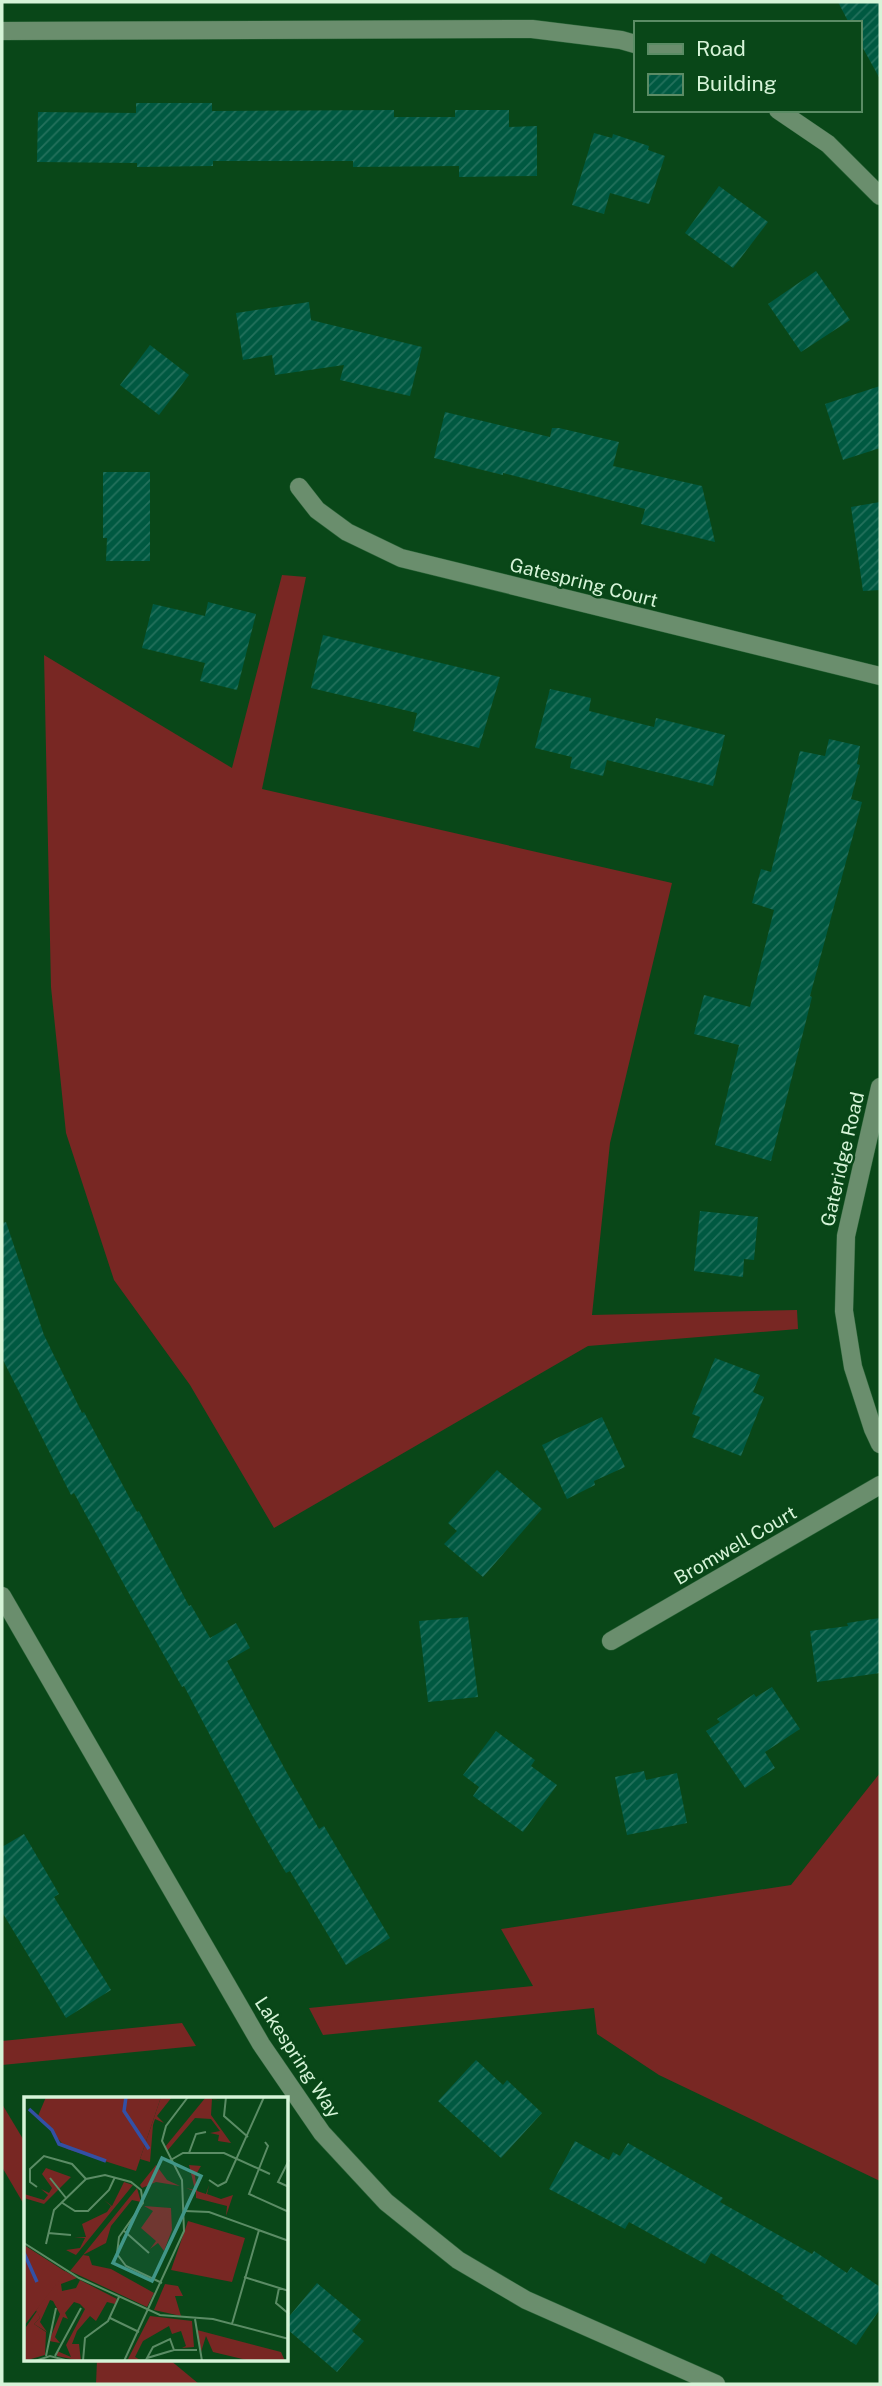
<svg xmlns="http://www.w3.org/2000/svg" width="882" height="2386" font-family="'Public Sans',sans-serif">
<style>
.grass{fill:#782723}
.building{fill:url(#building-hatch)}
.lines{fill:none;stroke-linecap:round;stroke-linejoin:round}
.minor-casing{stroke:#2a6337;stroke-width:19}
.minor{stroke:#6a8e6d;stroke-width:18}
.labels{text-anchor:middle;stroke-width:5;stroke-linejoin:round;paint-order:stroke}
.street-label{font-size:19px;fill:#d6f4d8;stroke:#094718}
.inset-river{fill:none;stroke:#3350a5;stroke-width:3.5}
.inset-road{fill:none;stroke:#5b8c65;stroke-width:2}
.view{fill:#419688;fill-opacity:0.15;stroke:#419688;stroke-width:3.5}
.inset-edge{fill:none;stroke:#d6f4d8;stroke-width:3.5}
</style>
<defs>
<pattern id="building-hatch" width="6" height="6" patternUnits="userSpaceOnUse" patternTransform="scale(1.75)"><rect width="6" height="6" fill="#005941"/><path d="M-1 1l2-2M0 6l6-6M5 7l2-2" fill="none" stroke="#24715c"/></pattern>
</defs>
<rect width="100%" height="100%" fill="#094718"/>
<g class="grass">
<polygon points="282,575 306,577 262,789 672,883 610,1143 592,1315 797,1310 798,1329 588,1346 274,1528 190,1385 114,1280 66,1133 51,987 44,655 232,768"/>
<polygon points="880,1773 880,2181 659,2075 597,2034 594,2008 323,2035 309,2008 533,1986 501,1929 791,1885"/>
<polygon points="182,2023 196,2046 2,2065 2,2041"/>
<polygon points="2,2104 26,2144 26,2208 2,2167"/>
<polygon points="97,2360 170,2360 199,2384 96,2384"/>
</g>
<g class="building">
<polygon points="838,2 880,2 880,79 859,41 859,23 849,23"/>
<polygon points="136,103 212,103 212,111 394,110 394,117 455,117 455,110 509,110 509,127 537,126 537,176 459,177 459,166 353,167 353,161 213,161 213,166 137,167 137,163 37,162 38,112 136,113"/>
<polygon points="594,133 612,138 613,134 649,146 648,150 665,156 649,204 610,193 604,214 572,205"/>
<polygon points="719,186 768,222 733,268 685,233"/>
<polygon points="816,271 850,320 801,352 768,304"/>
<polygon points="309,302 311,320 422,347 410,396 340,380 344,365 275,375 272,355 243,360 236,313"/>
<polygon points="150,345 189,375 159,415 120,385"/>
<polygon points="880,386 880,448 843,460 825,404"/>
<polygon points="445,412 550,437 552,428 559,428 619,442 613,466 702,486 715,542 641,524 645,509 503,473 503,475 434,458"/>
<polygon points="103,472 150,472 150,561 106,561 107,538 103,538"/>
<polygon points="880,502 880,590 863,591 851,507"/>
<polygon points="208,602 256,614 237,690 200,681 205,663 142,648 153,604 205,616"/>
<polygon points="323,635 500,677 479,748 413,731 417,713 311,688"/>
<polygon points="550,689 591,698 589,711 654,727 656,718 725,735 713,786 607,760 603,776 570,768 572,757 535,748"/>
<polygon points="829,739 860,746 857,764 860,765 851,799 862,802 810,996 812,997 771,1161 715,1145 739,1045 694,1034 704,995 750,1007 774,910 752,903 761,869 771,872 800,751 825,756"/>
<polygon points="700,1211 758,1217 754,1260 744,1259 743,1277 694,1271"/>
<polygon points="6,1222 44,1335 82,1413 84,1412 137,1512 139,1511 189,1606 191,1605 210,1638 236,1623 250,1648 227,1661 287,1773 319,1829 324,1826 390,1938 346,1965 290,1871 286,1873 252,1815 184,1686 182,1687 127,1590 74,1493 71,1495 2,1358 2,1223"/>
<polygon points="715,1358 760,1375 753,1392 764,1397 741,1456 692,1437 700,1417 692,1414"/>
<polygon points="602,1417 625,1467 594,1481 595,1485 567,1499 542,1445"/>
<polygon points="497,1470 542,1509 483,1577 444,1544 457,1531 448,1523"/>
<polygon points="468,1617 478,1697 428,1702 419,1621"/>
<polygon points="880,1618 880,1673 817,1682 810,1631 848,1626 847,1623"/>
<polygon points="772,1687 800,1729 765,1752 775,1768 745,1788 706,1731 720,1722 717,1719 754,1694 756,1697"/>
<polygon points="496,1731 535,1760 531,1766 557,1785 523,1832 473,1796 479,1787 463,1775"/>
<polygon points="644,1771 646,1780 677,1773 687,1823 627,1835 615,1777"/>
<polygon points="24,1834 59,1894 54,1897 111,1990 66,2018 2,1912 2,1847"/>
<polygon points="476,2060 503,2085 507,2080 542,2113 501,2158 438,2101"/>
<polygon points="575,2141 609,2160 613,2152 620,2156 628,2143 723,2198 720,2202 812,2254 814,2251 847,2273 851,2267 880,2287 880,2309 856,2345 782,2298 784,2296 711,2253 705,2264 629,2222 625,2229 549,2189"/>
<polygon points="317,2283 361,2320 352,2331 364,2341 337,2372 287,2329 287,2319"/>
</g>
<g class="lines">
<defs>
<g id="minor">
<polyline points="2,31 532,29 621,40 635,44"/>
<polyline points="778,110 828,144 880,196"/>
<polyline points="299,487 317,510 347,532 401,558 880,676"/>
<polyline points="880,1087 846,1236 844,1311 853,1367 873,1429 880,1444"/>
<polyline points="2,1596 261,2044 322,2133 386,2202 458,2260 526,2300 716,2384"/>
<polyline points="611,1641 880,1485"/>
</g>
</defs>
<use href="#minor" class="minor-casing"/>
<use href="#minor" class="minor"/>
</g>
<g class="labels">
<g class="street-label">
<text transform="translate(584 582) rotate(14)" y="7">Gatespring Court</text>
<text transform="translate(842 1159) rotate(-77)" y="7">Gateridge Road</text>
<text transform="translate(735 1545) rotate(-30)" y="7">Bromwell Court</text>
<text transform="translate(298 2057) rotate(57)" y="7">Lakespring Way</text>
</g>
</g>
<g transform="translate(24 2097)">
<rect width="264" height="264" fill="#094718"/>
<path d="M137,0h11l-15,19 7,7 -9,-4 -2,6 -3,37 -10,-3zM182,0l15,4 -9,-2 -1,16 20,28 -13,-2 1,-6 -9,-2 10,-2 -9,-12 -16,-1 -28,33 -2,-4zM132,68l11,15 13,6 -24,-4 -14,6 -2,-3zM165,68l12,1 -6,10 2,15 9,3 3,-9 -2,9 14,5 12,-4 -7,21 1,-10 -31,-8v-6l-10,-4 9,2zM22,71l25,9 -27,27 -20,-6v-4l20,6 4,-5 -7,-6 8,4 3,-5 -10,-14zM100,85l9,3 -57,70 -10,-5 14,-2 5,-10 -11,-1h12l-4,-13 25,-12 4,-6 -7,-6 8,6zM113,91l4,14 -9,-2 -21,26 -5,17 -23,12zM120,109l27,2 1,22 -8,21 -6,-8 -8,6 6,-8 -15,-13 12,-17zM41,174l12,7 -16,6 1,7 14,-3 4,-8 37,19 -2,5 -8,-2 -11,19 -6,-5 -13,15 -5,13h7l2,17 -24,-5v-5l14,6 -5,-12 19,-36 -5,-5 -6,-2 -9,11 3,6 -5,-2 -8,20 5,6 -11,-2 11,-27 -7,-13 -3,-1 -10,22 7,10 -13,-8 6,-6 -4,-8zM141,187l13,2 5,10h-8l6,20 -27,-6zM126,219l42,5 2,26 -12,1 4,-2 -5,-15 -9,3 -3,-8 -26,15 -8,16 7,4h-15z" fill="#782723"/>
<path d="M13,214l3,7 -6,6 12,8 -1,23 -21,6 2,-34zM173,233l84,22 4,9h-34l-38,-9 -7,-16 -5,16z" fill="#782723"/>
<path d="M22,0h115l-25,74 -69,-22 -29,-33zM164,124l57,17 -13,44 -61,-12zM0,148l42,27 -42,54zM59,158l6,1 3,9 19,4 43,24 -7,14 -77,-36z" fill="#782723"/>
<path class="inset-river" d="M102,0l-2,14 25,38M5,12l23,21 7,14 47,17M0,156l13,29"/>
<path class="inset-road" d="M202,0l-2,19 24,21M241,45l3,4 -19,48 40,18M165,56l7,-19 10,-2M265,63l-11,22 11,5M145,64l14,-8h41l46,21M26,81l16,20M185,83l9,6 8,-4 38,-85M13,90l-7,-5v-13l14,-13 28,8 14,15M37,105l14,9h13l21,-21 6,-13M161,114l24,1 80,29M99,133l26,23M24,136l23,2M0,146l55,35 81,37 53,4 76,20M22,147l8,-34 32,-31 19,-4 26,7 10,8 2,13 -24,34 -2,17 9,12 36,17M220,180l45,14M255,191l-3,15 13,11M86,221l29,14M171,222l7,42M208,227l27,-94M150,253l-27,8 6,-11 17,-8 4,11h23M22,259l10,-48M31,259l26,-48M11,264l15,-5 19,5M59,264l2,-23 23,-17 11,-24M100,264l60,-130 -2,-51 -20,-39 4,-15 22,-29"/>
<path class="view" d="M138,61l39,18 -49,105 -39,-18z"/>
<rect width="264" height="264" class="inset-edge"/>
</g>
<rect width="882" height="2386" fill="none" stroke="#d6f4d8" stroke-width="7"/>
<rect x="634" y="21" width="228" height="91" fill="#094718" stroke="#5b8c65" stroke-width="2"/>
<rect x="648" y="44" width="35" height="10" fill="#6a8e6d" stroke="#5b8c65" stroke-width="2"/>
<text x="696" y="56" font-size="21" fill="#d6f4d8">Road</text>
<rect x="648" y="74" width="35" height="21" fill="url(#building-hatch)" stroke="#5b8c65" stroke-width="2"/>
<text x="696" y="91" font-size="21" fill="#d6f4d8">Building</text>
</svg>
